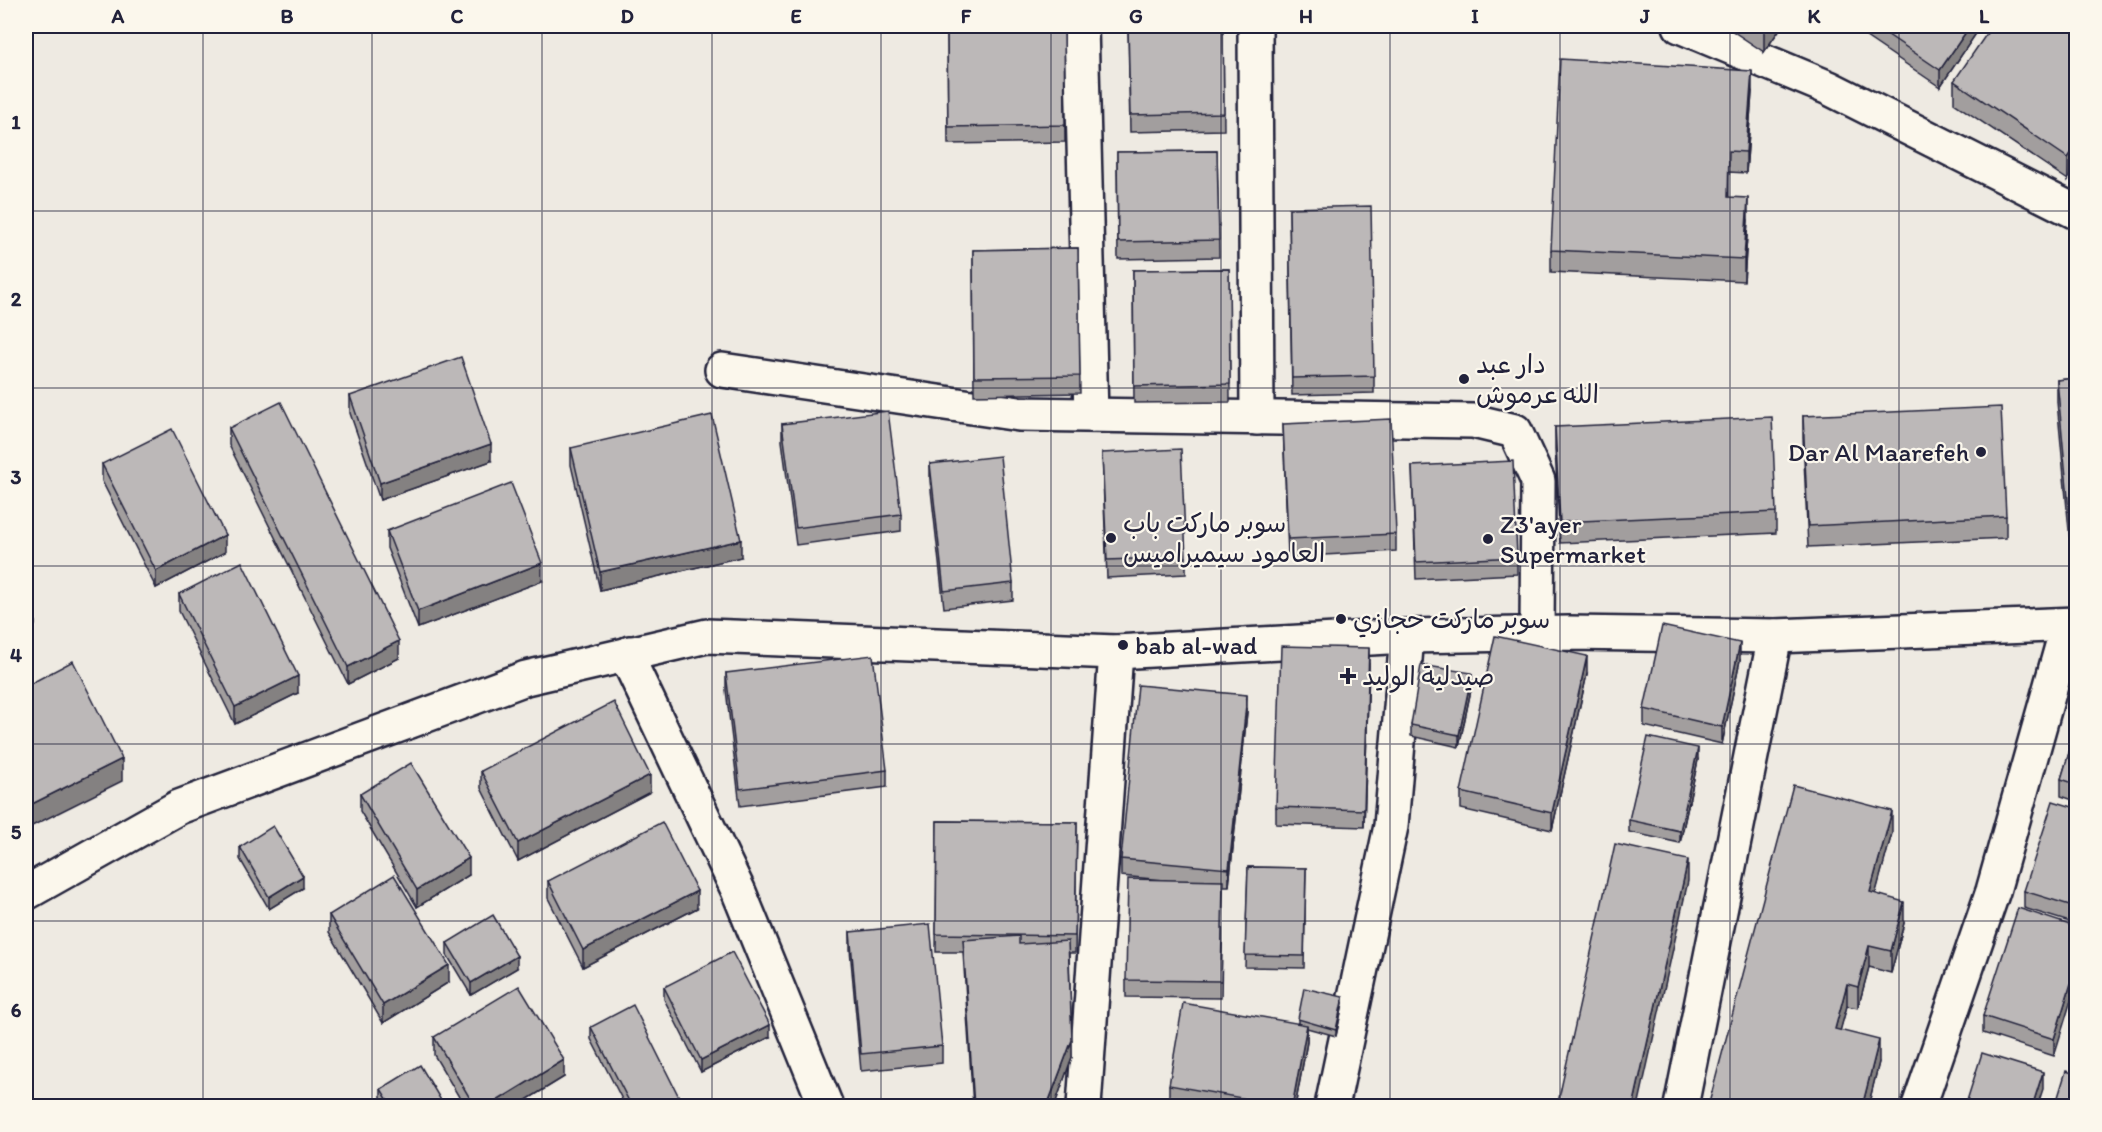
<svg xmlns="http://www.w3.org/2000/svg" width="2102" height="1132" font-family="Itim,'Playpen Sans Arabic',sans-serif">
<style>
.lines{fill:none;stroke-linecap:round;stroke-linejoin:round}
.minor-casing{stroke:#22223b;stroke-width:38}
.tertiary-casing{stroke:#22223b;stroke-width:38}
.minor{stroke:#fbf7ec;stroke-width:33}
.tertiary{stroke:#fbf7ec;stroke-width:33}
.wall{fill:#a29e9e;stroke:#22223b;stroke-width:1.5}
.shaded-wall{fill:#848181;stroke:#22223b;stroke-width:1.5}
.building{fill:#bcb8b8;stroke:#22223b;stroke-width:1.5}
.grid{fill:none;stroke:#22223b;stroke-width:1.5;stroke-opacity:0.55}
.poi-dot{fill:#22223b;stroke:#fbf7ec;stroke-width:2}
.labels{text-anchor:middle;stroke-width:4.5;stroke-linejoin:round;paint-order:stroke}
.poi-label{font-size:26px;fill:#22223b;stroke:#fbf7ec;text-anchor:start}
.neatline{fill:none;stroke:#22223b;stroke-width:2}
.grid-label{font-size:20px;text-anchor:middle;font-weight:bold;fill:#22223b}
</style>
<rect width="100%" height="100%" fill="#eeeae2"/>
<filter id="ink" filterUnits="userSpaceOnUse"><feTurbulence type="fractalNoise" baseFrequency=".0167" numOctaves="2"/><feDisplacementMap in="SourceGraphic" scale="12" xChannelSelector="R" yChannelSelector="G"/><feConvolveMatrix kernelMatrix="1 2 1 2 8 2 1 2 1" color-interpolation-filters="sRGB"/></filter>
<g filter="url(#ink)">
<g class="lines">
<defs>
<g id="minor">
<polyline points="1081,26 1091,415"/>
<polyline points="1255,26 1257,418"/>
<polyline points="1680,26 1829,88 2076,212"/>
<polyline points="722,370 1019,414 1473,421 1515,431 1538,481 1537,633"/>
<polyline points="1084,1106 1116,652"/>
<polyline points="1332,1106 1391,826 1407,636"/>
<polyline points="1681,1106 1775,636"/>
<polyline points="1919,1106 1993,891 2068,625"/>
</g>
<g id="tertiary">
<polyline points="630,653 628,659 738,890 826,1106"/>
<polyline points="26,893 179,807 526,678 707,636 1116,652 1407,636 1569,633 1775,636 2076,624"/>
</g>
</defs>
<use href="#minor" class="minor-casing"/>
<use href="#tertiary" class="tertiary-casing"/>
<use href="#minor" class="minor"/>
<use href="#tertiary" class="tertiary"/>
</g>
<g class="wall">
<polygon points="947,26 1064,26 1065,142 948,144"/>
<polygon points="1128,26 1223,26 1224,130 1130,132"/>
<polygon points="1725,26 1782,26 1764,52"/>
<polygon points="1850,26 1981,26 1940,87"/>
<polygon points="2076,26 2068,180 1954,103 1954,81"/>
<polygon points="1752,92 1746,173 1729,172 1729,197 1748,220 1744,281 1551,272 1551,250"/>
<polygon points="1217,151 1219,257 1118,259 1117,152"/>
<polygon points="1289,208 1374,376 1374,393 1292,395"/>
<polygon points="2076,243 2076,293 2069,291 2069,274"/>
<polygon points="1078,248 1080,393 974,395 973,250"/>
<polygon points="1229,269 1230,402 1134,403 1133,270"/>
<polygon points="2076,378 2076,541 2070,541 2057,402 2057,380"/>
<polygon points="350,396 491,461 380,500 350,413"/>
<polygon points="1803,416 2006,516 2006,538 1808,547 1803,438"/>
<polygon points="782,424 901,514 901,531 796,545 782,441"/>
<polygon points="1283,424 1396,534 1396,551 1288,557"/>
<polygon points="1555,427 1776,512 1776,533 1560,543 1555,449"/>
<polygon points="229,428 399,658 348,684 229,445"/>
<polygon points="571,448 741,557 600,590 571,465"/>
<polygon points="1102,453 1186,557 1186,574 1107,578"/>
<polygon points="102,464 225,552 156,588 102,481"/>
<polygon points="930,464 1013,583 1013,600 944,608 930,481"/>
<polygon points="1412,466 1517,557 1517,574 1416,579"/>
<polygon points="387,531 542,581 418,628 387,548"/>
<polygon points="179,594 298,693 235,724 179,611"/>
<polygon points="1740,660 1722,744 1644,726 1644,709"/>
<polygon points="1369,665 1364,827 1276,824 1276,807"/>
<polygon points="726,673 887,770 887,787 740,806 726,690"/>
<polygon points="1587,674 1552,830 1461,809 1461,792"/>
<polygon points="1472,685 1459,747 1411,736 1411,725"/>
<polygon points="1247,712 1229,886 1223,886 1221,998 1126,997 1126,980 1163,880 1121,876 1121,859"/>
<polygon points="2076,730 2076,801 2061,796 2061,779"/>
<polygon points="1698,760 1680,843 1629,832 1629,820"/>
<polygon points="481,771 650,792 518,861 481,788"/>
<polygon points="360,794 469,875 417,907 360,811"/>
<polygon points="2076,808 2076,924 2024,908 2024,891"/>
<polygon points="937,821 1077,822 1075,953 1069,953 1072,1057 1054,1107 973,1107 963,952 936,952"/>
<polygon points="1892,833 1875,894 1904,923 1891,973 1869,967 1858,1008 1847,1006 1840,1030 1879,1062 1868,1107 1708,1107"/>
<polygon points="240,847 303,888 269,909 240,859"/>
<polygon points="1248,867 1306,868 1304,968 1245,967"/>
<polygon points="548,881 697,908 583,967 548,898"/>
<polygon points="329,915 449,982 383,1023 329,932"/>
<polygon points="2076,927 2054,1056 1983,1033 1983,1016"/>
<polygon points="850,932 942,1046 942,1063 861,1071 850,949"/>
<polygon points="447,943 517,968 471,995 447,955"/>
<polygon points="664,987 770,1037 701,1072 664,999"/>
<polygon points="1343,1003 1336,1036 1307,1028 1307,1042 1295,1107 1192,1107 1169,1102 1169,1085 1298,1023 1298,1019"/>
<polygon points="591,1027 684,1107 626,1107 591,1039"/>
<polygon points="434,1037 564,1077 515,1107 465,1107 434,1055"/>
<polygon points="381,1089 445,1107 385,1107 381,1101"/>
</g>
<g class="shaded-wall">
<polygon points="1767,26 1782,26 1764,52 1764,30"/>
<polygon points="1970,26 1981,26 1940,87 1940,70"/>
<polygon points="1752,71 1752,92 1746,173 1746,152"/>
<polygon points="2076,146 2076,167 2068,180 2068,158"/>
<polygon points="1748,198 1748,220 1744,281 1744,259"/>
<polygon points="491,444 491,461 380,500 380,483"/>
<polygon points="225,535 225,552 156,588 156,571"/>
<polygon points="741,540 741,557 600,590 600,572"/>
<polygon points="542,563 542,581 418,628 418,611"/>
<polygon points="35,613 35,625 26,630 26,618"/>
<polygon points="399,641 399,658 348,684 348,667"/>
<polygon points="1740,643 1740,660 1722,744 1722,727"/>
<polygon points="1369,648 1369,665 1364,827 1364,810"/>
<polygon points="1587,656 1587,674 1552,830 1552,813"/>
<polygon points="1472,673 1472,685 1459,747 1459,735"/>
<polygon points="298,676 298,693 235,724 235,707"/>
<polygon points="1247,695 1247,712 1229,886 1229,869"/>
<polygon points="1698,748 1698,760 1680,843 1680,831"/>
<polygon points="122,759 122,781 26,829 26,807"/>
<polygon points="650,775 650,792 518,861 518,843"/>
<polygon points="1892,811 1892,833 1870,914 1870,892"/>
<polygon points="469,858 469,875 417,907 417,890"/>
<polygon points="1688,860 1688,881 1638,1107 1633,1107"/>
<polygon points="303,876 303,888 269,909 269,897"/>
<polygon points="697,891 697,908 583,967 583,950"/>
<polygon points="1904,902 1904,923 1891,973 1891,951"/>
<polygon points="1869,946 1869,967 1858,1008 1858,987"/>
<polygon points="517,956 517,968 471,995 471,983"/>
<polygon points="449,965 449,982 383,1023 383,1005"/>
<polygon points="2076,967 2076,984 2054,1056 2054,1039"/>
<polygon points="1847,984 1847,1006 1835,1050 1835,1029"/>
<polygon points="1343,997 1343,1003 1336,1036 1336,1030"/>
<polygon points="770,1025 770,1037 701,1072 701,1060"/>
<polygon points="1307,1025 1307,1042 1295,1107 1292,1107"/>
<polygon points="1072,1040 1072,1057 1054,1107 1047,1107"/>
<polygon points="1879,1040 1879,1062 1868,1107 1862,1107"/>
<polygon points="564,1060 564,1077 515,1107 487,1107"/>
<polygon points="2043,1072 2043,1089 2037,1107 2032,1107"/>
</g>
<g class="building">
<polygon points="947,26 1064,26 1065,125 948,127"/>
<polygon points="1128,26 1223,26 1224,113 1130,115"/>
<polygon points="1757,26 1767,26 1764,30"/>
<polygon points="1875,26 1970,26 1940,70"/>
<polygon points="1992,26 2076,26 2076,146 2068,158 1954,81"/>
<polygon points="1560,59 1752,71 1746,152 1729,151 1728,197 1748,198 1744,259 1551,250"/>
<polygon points="1217,151 1219,240 1118,242 1117,152"/>
<polygon points="1371,206 1374,376 1292,378 1289,208"/>
<polygon points="2076,243 2076,276 2069,274"/>
<polygon points="1078,248 1080,376 974,377 973,250"/>
<polygon points="1229,269 1230,384 1134,386 1133,270"/>
<polygon points="461,357 491,444 380,483 350,396"/>
<polygon points="2076,378 2076,519 2070,520 2057,380"/>
<polygon points="281,402 399,641 348,667 229,428"/>
<polygon points="2001,407 2006,516 1808,526 1803,416"/>
<polygon points="888,411 901,514 796,528 782,424"/>
<polygon points="712,415 741,540 600,572 571,448"/>
<polygon points="1772,417 1776,512 1560,522 1555,427"/>
<polygon points="1391,419 1396,534 1288,539 1283,424"/>
<polygon points="172,429 225,535 156,571 102,464"/>
<polygon points="1181,449 1186,557 1107,560 1102,453"/>
<polygon points="1000,456 1013,583 944,591 930,464"/>
<polygon points="1513,461 1517,557 1416,562 1412,466"/>
<polygon points="511,483 542,563 418,611 387,531"/>
<polygon points="242,562 298,676 235,707 179,594"/>
<polygon points="26,593 35,613 26,618"/>
<polygon points="1662,626 1740,643 1722,727 1644,709"/>
<polygon points="1495,636 1587,656 1552,813 1461,792"/>
<polygon points="1281,646 1369,648 1364,810 1276,807"/>
<polygon points="873,655 887,770 740,789 726,673"/>
<polygon points="73,661 122,759 26,807 26,686"/>
<polygon points="1421,665 1472,673 1459,735 1411,725"/>
<polygon points="1138,685 1247,695 1229,869 1121,859"/>
<polygon points="614,702 650,775 518,843 481,771"/>
<polygon points="2076,730 2076,784 2061,779"/>
<polygon points="1648,737 1698,748 1680,831 1629,820"/>
<polygon points="411,763 469,858 417,890 360,794"/>
<polygon points="1793,785 1892,811 1870,892 1904,902 1891,951 1869,946 1858,987 1847,984 1835,1029 1879,1040 1862,1107 1708,1107"/>
<polygon points="2053,801 2076,808 2076,907 2024,891"/>
<polygon points="937,821 1077,822 1075,936 936,934"/>
<polygon points="662,822 697,891 583,950 548,881"/>
<polygon points="273,826 303,876 269,897 240,847"/>
<polygon points="1615,844 1688,860 1633,1107 1557,1107"/>
<polygon points="1248,867 1306,868 1304,956 1245,955"/>
<polygon points="394,875 449,965 383,1005 329,915"/>
<polygon points="1128,879 1223,881 1221,981 1126,980"/>
<polygon points="2018,908 2076,927 2076,967 2054,1039 1983,1016"/>
<polygon points="493,915 517,956 471,983 447,943"/>
<polygon points="930,924 942,1046 861,1054 850,932"/>
<polygon points="1019,936 1019,944 1068,941 1072,1040 1047,1106 974,1107 963,940"/>
<polygon points="732,952 770,1025 701,1060 664,987"/>
<polygon points="519,986 564,1060 487,1107 475,1107 434,1037"/>
<polygon points="1304,988 1343,997 1336,1030 1298,1019"/>
<polygon points="1183,1003 1307,1025 1292,1107 1169,1085"/>
<polygon points="633,1005 684,1107 632,1107 591,1027"/>
<polygon points="1982,1053 2043,1072 2032,1107 1965,1107"/>
<polygon points="420,1065 445,1107 392,1107 381,1089"/>
<polygon points="2066,1071 2076,1074 2076,1107 2055,1107"/>
<polygon points="611,1101 614,1107 599,1107"/>
</g>
</g>
<path class="grid" d="M203,26v1080M372,26v1080M542,26v1080M712,26v1080M881,26v1080M1051,26v1080M1221,26v1080M1390,26v1080M1560,26v1080M1730,26v1080M1899,26v1080M26,211h2050M26,388h2050M26,566h2050M26,744h2050M26,921h2050"/>
<g class="poi-dot">
<circle cx="1464" cy="379" r="6"/>
<circle cx="1981" cy="452" r="6"/>
<circle cx="1111" cy="538" r="6"/>
<circle cx="1488" cy="539" r="6"/>
<circle cx="1341" cy="619" r="6"/>
<circle cx="1123" cy="645" r="6"/>
<path d="M1345 667h6v6h6v6h-6v6h-6v-6h-6v-6h6z"/>
</g>
<g class="labels">
<g class="poi-label">
<text x="1476" y="373">دار عبد<tspan x="1476" dy="30">الله عرموش</tspan></text>
<text x="1969" y="461" text-anchor="end">Dar Al Maarefeh</text>
<text x="1123" y="532">سوبر ماركت باب<tspan x="1123" dy="30">العامود سيميراميس</tspan></text>
<text x="1500" y="533">Z3'ayer<tspan x="1500" dy="30">Supermarket</tspan></text>
<text x="1353" y="628">سوبر ماركت حجازي</text>
<text x="1135" y="654">bab al-wad</text>
<text x="1362" y="685">صيدلية الوليد</text>
</g>
</g>
<rect width="2102" height="1132" fill="none" stroke="#fbf7ec" stroke-width="66"/>
<rect x="33" y="33" width="2036" height="1066" class="neatline"/>
<g class="grid-label">
<text x="118" y="23">A</text>
<text x="287" y="23">B</text>
<text x="457" y="23">C</text>
<text x="627" y="23">D</text>
<text x="796" y="23">E</text>
<text x="966" y="23">F</text>
<text x="1136" y="23">G</text>
<text x="1306" y="23">H</text>
<text x="1475" y="23">I</text>
<text x="1645" y="23">J</text>
<text x="1814" y="23">K</text>
<text x="1984" y="23">L</text>
<text x="16" y="129">1</text>
<text x="16" y="306">2</text>
<text x="16" y="484">3</text>
<text x="16" y="662">4</text>
<text x="16" y="839">5</text>
<text x="16" y="1017">6</text>
</g>
</svg>
